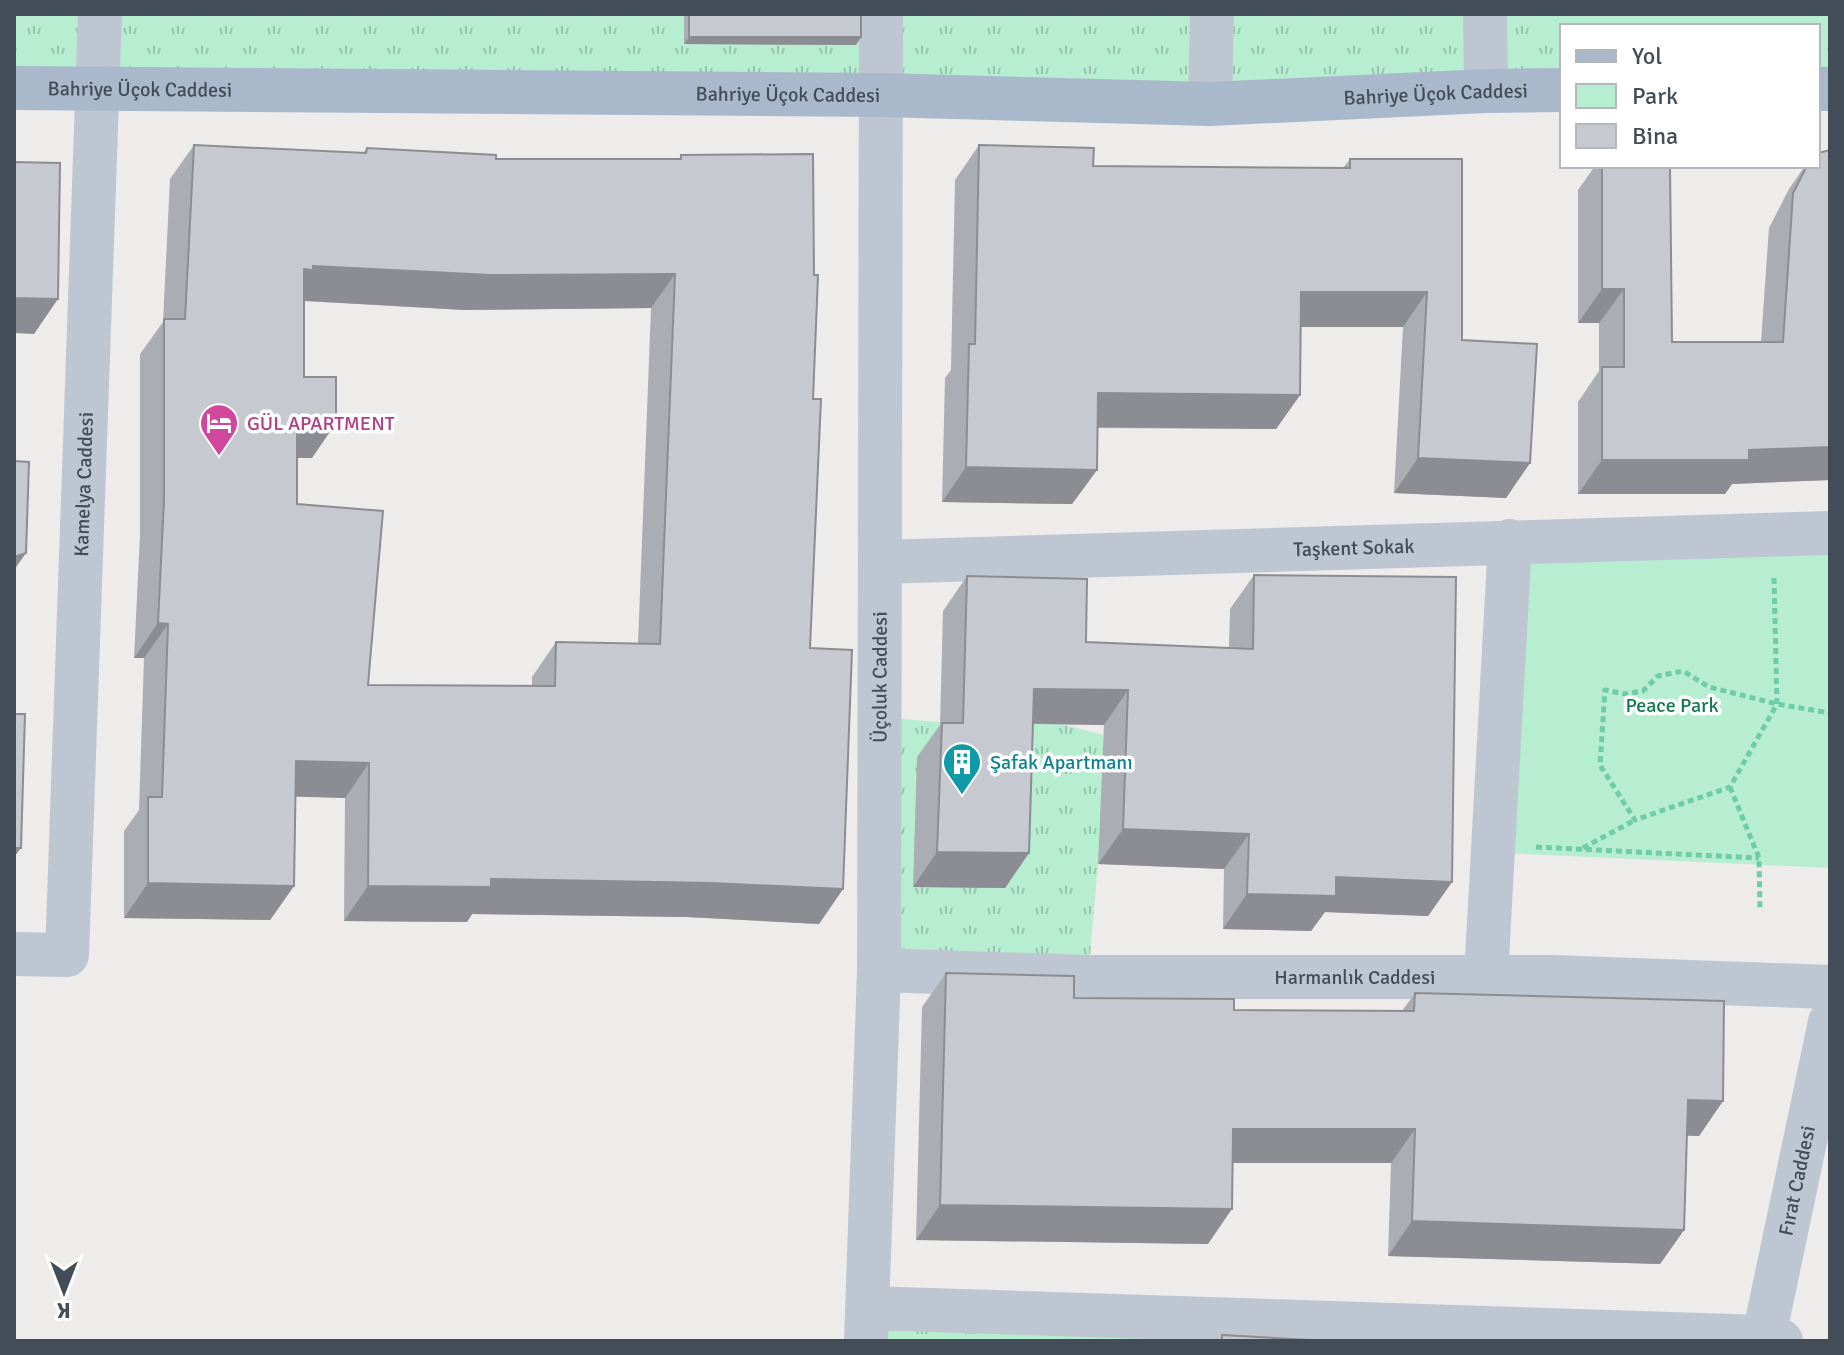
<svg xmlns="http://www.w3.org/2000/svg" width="1844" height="1355" font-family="Signika,sans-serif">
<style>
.grass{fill:url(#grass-tufts)}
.green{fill:#b7eed1}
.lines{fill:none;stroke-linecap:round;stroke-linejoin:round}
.path{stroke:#6fcca6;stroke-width:5;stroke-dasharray:6 4;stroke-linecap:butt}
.minor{stroke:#bec6d1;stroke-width:44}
.major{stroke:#aab8cb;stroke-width:44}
.wall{fill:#abadb4;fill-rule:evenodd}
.shaded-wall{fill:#8b8d92}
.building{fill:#c7c9d1;stroke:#8b8d92;stroke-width:2;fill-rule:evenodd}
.labels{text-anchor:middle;stroke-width:7;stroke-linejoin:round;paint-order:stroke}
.street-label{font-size:20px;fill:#434d58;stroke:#fff}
.hotel-label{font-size:20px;fill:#b23c85;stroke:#fff;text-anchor:start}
.park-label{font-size:20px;fill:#157950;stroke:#fff}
.culture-label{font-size:20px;fill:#0d838f;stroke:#fff;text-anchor:start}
</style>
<defs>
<pattern id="grass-tufts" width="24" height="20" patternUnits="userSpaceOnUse" patternTransform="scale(2)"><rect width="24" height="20" fill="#b7eed1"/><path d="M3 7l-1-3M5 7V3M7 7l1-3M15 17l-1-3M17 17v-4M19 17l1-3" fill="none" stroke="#96c3ac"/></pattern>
</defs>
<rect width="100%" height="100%" fill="#eeebeb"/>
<g class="grass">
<polygon points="14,14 1830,14 1830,89 1818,89 1818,26 1562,26 1562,90 14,88"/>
<polygon points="879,717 940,722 1061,724 1104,735 1098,864 1088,977 879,970"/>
<polygon points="868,1308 1181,1318 1180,1341 866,1341"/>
</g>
<polygon class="green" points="1830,544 1830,868 1502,853 1517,555"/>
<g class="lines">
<g class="path">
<polyline points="1774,578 1777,704 1730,787 1635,820 1600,765 1605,690 1625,694 1643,691 1658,676 1683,671 1709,687 1777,704 1830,713"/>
<polyline points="1730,787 1759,858 1760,909"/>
<polyline points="1536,847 1759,858"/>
<polyline points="1583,848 1635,820"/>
</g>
<g class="minor">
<polyline points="1485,14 1486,91"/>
<polyline points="1210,104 1212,14"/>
<path id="s1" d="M880,562l950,-29"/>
<path id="s2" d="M14,954l53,1 33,-941"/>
<path id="s3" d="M879,970l209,7h464l278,10"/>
<polyline points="1486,977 1510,541"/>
<polyline points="868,1308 1763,1337 1781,1341"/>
<path id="s4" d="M866,1341l13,-371 2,-956"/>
<path id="s5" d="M1763,1341l67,-319"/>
</g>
<g class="major">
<path id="s6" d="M14,88l866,7 330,9 276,-13 76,-1"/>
<polyline points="1818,89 1830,89"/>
</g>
</g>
<g class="wall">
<polygon points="684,14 861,14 861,37 856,45 684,44"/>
<path d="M194,145l169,8 4,-5 129,11h183l2,-4 132,244 -3,249 33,241 -24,35 -132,-7 -215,-3 -5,8 -123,-1 1,-123 -50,-2 -1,90 -24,34 -146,-2v-87l15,-21 5,-152h-10l6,-123v-181l23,-32 7,-143zM304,301l161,9 186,-2 -13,336 -82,-2 -24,35v9l-164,-1 -71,-181v-46h15l-8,-81z"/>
<polygon points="979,145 1093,166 1343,168 1350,159 1462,340 1530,463 1506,498 1394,493 1403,327 1301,327 1300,395 1276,429 1097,428 1097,470 1072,504 942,502 945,378 951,370 955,180"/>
<polygon points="1830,150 1830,480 1732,484 1725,494 1578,494 1578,402 1599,371 1599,323 1578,323 1578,190 1595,166 1670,166 1672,342 1761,342 1769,228 1789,189 1805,166 1818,166"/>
<polygon points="1254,575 1452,882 1428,916 1325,912 1311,931 1223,929 1224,869 1098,864 1104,725 1033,724 1029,853 1005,888 913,887 917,757 940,725 943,611 967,576 1086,642 1229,648 1230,609"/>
<polygon points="946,973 1074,998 1234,1010 1402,1011 1415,993 1723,1101 1699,1136 1687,1135 1684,1230 1660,1264 1388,1256 1391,1163 1232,1163 1208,1244 916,1240 922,1007"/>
</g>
<g class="shaded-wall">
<polygon points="689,37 861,37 856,45 684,44"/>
<polygon points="313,266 675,274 651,308 465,310 291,300 304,269"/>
<polygon points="1602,289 1624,289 1599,323 1578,323"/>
<polygon points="1301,292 1427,292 1403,327 1277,327"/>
<polygon points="14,298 58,299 34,334 14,333"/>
<polygon points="1098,393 1300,395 1276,429 1074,427"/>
<polygon points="297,423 336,423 312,458 273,458"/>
<polygon points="1830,447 1830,480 1732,484 1725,494 1578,494 1602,460 1749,450"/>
<polygon points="1418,458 1530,463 1506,498 1394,493"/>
<polygon points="966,467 1097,470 1072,504 942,502"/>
<polygon points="26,553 14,570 14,557"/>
<polygon points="158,623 168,624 144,658 134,658"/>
<polygon points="1034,689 1128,690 1104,725 1009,723"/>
<polygon points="296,761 369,763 345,798 271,796"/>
<polygon points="1123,829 1249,834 1224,869 1098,864"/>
<polygon points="14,848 21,848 14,857"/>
<polygon points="937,852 1029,853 1005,888 913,887"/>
<polygon points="1336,877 1452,882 1428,916 1325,912 1311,931 1223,929 1247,894"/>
<polygon points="491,879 711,883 843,889 819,924 687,917 472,914 467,922 344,921 368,886"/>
<polygon points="148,883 294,886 270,920 124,918"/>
<polygon points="1688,1100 1723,1101 1699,1136 1664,1135"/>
<polygon points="1233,1129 1415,1129 1391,1163 1208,1163"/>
<polygon points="940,1205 1232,1209 1208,1244 916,1240"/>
<polygon points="1412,1221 1684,1230 1660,1264 1388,1256"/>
</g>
<g class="building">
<rect x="689" y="14" width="172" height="23"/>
<path d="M194,145l172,8 1,-5 129,7v4h185v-4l132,-1 1,121h4l-5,124h8l-11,249 42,2 -9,239 -132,-6 -220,-4v8l-123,-1 1,-123 -73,-2 -2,125 -146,-3v-86h14l6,-173 -10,-1 6,-123v-181h21zM313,266l177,9 185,-1 -15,370 -104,-2 -1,44 -187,-1 15,-174 -86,-7v-81h39v-46h-32v-108l9,1z"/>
<polygon points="979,145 1094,148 1093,166 1350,168 1350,159 1462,159 1462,340 1537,344 1530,463 1418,458 1427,292 1301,292 1300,395 1098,393 1097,470 966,467 969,344 975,344"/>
<polygon points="1830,150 1830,447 1749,450 1749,460 1602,460 1602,367 1624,367 1624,289 1602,289 1602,166 1670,166 1672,342 1783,342 1793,193 1807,166 1818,166 1818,153"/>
<polygon points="14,162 60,163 58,299 14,298"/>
<polygon points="14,461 29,462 26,553 14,557"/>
<polygon points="1254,575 1456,577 1452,882 1336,877 1336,896 1247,894 1249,834 1123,829 1128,690 1034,689 1029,853 937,852 942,723 963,723 967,576 1087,579 1086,642 1253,649"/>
<polygon points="14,714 25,714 21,848 14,848"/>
<polygon points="946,973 1074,976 1074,998 1234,999 1234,1010 1414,1011 1415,993 1724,1001 1723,1101 1688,1100 1684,1230 1412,1221 1415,1129 1233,1129 1232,1209 940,1205"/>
<polygon points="1222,1335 1327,1341 1222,1341"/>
</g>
<defs>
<symbol id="hotel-pin" viewBox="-11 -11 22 30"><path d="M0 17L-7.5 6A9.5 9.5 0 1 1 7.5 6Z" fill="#d1479c" stroke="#fff"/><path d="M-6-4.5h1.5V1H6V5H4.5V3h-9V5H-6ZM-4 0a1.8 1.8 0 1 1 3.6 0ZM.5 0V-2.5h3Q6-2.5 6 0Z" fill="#fff"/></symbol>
<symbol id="building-pin" viewBox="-11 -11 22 30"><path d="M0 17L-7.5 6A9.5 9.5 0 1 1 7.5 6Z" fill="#0f9aa8" stroke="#fff"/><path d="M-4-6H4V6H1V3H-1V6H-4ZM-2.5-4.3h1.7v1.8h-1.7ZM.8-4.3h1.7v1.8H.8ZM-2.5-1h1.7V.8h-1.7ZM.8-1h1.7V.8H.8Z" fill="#fff"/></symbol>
</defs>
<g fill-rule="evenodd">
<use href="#hotel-pin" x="197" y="401" width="44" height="60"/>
<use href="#building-pin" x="940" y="740" width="44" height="60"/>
</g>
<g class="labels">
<g class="street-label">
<text dy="7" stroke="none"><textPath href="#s6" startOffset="126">Bahriye Üçok Caddesi</textPath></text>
<text dy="7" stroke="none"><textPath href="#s6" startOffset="1422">Bahriye Üçok Caddesi</textPath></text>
<text dy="7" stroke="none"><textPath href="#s6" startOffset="774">Bahriye Üçok Caddesi</textPath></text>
<text dy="7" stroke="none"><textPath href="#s2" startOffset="524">Kamelya Caddesi</textPath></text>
<text dy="7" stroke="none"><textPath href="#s1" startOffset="474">Taşkent Sokak</textPath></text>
<text dy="7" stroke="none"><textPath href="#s4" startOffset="664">Üçoluk Caddesi</textPath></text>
<text dy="7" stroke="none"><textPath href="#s3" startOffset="476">Harmanlık Caddesi</textPath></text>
<text dy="7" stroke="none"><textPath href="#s5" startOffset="164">Fırat Caddesi</textPath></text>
</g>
<g class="hotel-label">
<text x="247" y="430">GÜL APARTMENT</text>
</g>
<g class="park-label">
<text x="1672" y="712">Peace Park</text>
</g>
<g class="culture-label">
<text x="990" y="769">Şafak Apartmanı</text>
</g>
</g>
<rect width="1844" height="1355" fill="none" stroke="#434d58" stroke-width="32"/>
<rect x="1560" y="24" width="260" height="144" fill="#ffffff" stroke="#b4b8bc" stroke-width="2"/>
<rect x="1576" y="50" width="40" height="12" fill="#aab8cb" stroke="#b4b8bc" stroke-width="2"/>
<text x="1632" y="64" font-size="24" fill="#434d58">Yol</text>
<rect x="1576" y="84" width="40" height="24" fill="#b7eed1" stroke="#b4b8bc" stroke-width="2"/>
<text x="1632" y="104" font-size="24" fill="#434d58">Park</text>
<rect x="1576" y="124" width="40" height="24" fill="#c7c9d1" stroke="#b4b8bc" stroke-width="2"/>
<text x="1632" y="144" font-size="24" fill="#434d58">Bina</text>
<g transform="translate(64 1291) rotate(180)" stroke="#ffffff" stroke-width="6" paint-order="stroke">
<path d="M0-6L14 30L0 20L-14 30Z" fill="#434d58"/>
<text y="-12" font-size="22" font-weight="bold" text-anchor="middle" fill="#434d58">K</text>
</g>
</svg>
